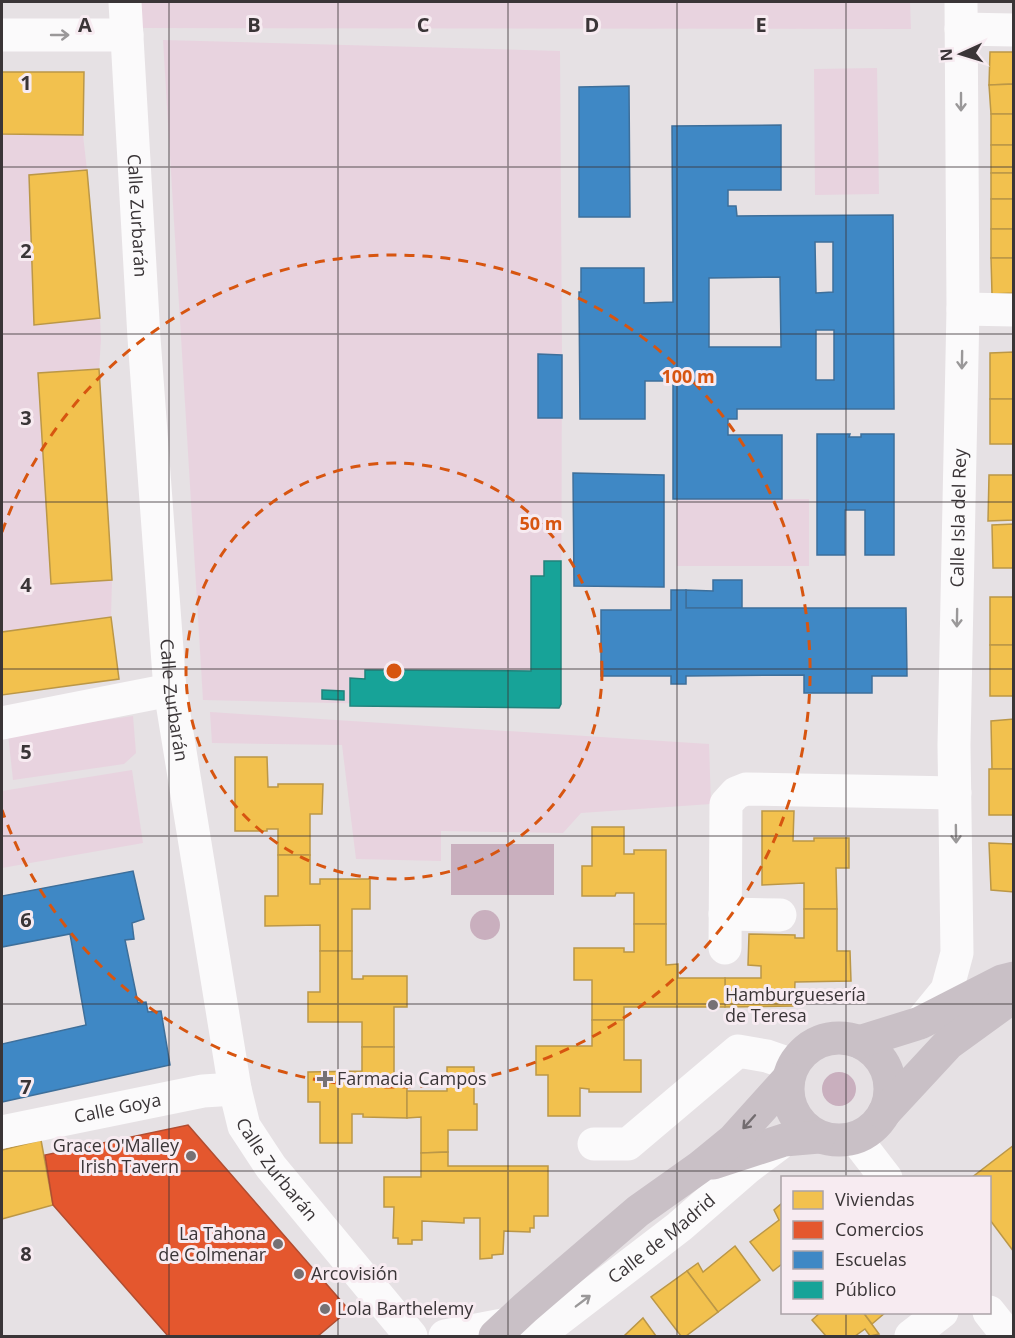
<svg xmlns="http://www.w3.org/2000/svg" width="1015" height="1338" font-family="'Open Sans',sans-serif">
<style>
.green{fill:#e8d3df}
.water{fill:#c9afbe}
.homes{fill:#f2c14e;stroke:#bb9747;stroke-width:1.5}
.shops{fill:#e4572e;stroke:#b14d31;stroke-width:1.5}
.schools{fill:#3f88c5;stroke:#3e6f9a;stroke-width:1.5;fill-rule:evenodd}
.public{fill:#17a398;stroke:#22827b;stroke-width:1.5}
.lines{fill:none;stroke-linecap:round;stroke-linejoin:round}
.minor{stroke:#fbfafb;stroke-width:33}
.major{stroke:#c9c0c6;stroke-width:33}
.oneway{stroke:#9a9899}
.oneway2{stroke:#736d70}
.grid{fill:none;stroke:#3a3537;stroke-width:1.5;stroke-opacity:0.55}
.ring{fill:none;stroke:#d75510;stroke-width:3;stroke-dasharray:10 8}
.poi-dot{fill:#767174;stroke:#f7ebf1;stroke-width:2}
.labels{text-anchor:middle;stroke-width:6;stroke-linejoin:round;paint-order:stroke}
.street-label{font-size:18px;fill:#3a3537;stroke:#f7ebf1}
.poi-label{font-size:18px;fill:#3a3537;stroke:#f7ebf1;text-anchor:start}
.grid-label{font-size:20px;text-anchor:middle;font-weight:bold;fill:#3a3537;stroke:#f7ebf1;stroke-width:6;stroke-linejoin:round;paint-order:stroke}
.centre{fill:#d75510;stroke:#f7ebf1;stroke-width:3}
.ring-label{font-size:18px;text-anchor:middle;font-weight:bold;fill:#d75510;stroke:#f7ebf1;stroke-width:6;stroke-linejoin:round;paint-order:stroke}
</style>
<rect width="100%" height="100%" fill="#e6e1e4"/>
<g class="green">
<polygon points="139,2 910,2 911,29 139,28"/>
<polygon points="163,40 560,51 562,355 561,708 203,700"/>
<polygon points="877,68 879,194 815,195 814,69"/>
<polygon points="2,134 83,135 87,170 29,176 34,325 100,318 101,340 99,369 38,374 51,583 112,580 111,617 2,632"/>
<rect x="677" y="499" width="132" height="67"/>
<polygon points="210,712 709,744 711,804 581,813 563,833 441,831 441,861 356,859 342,745 212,743"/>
<polygon points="133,716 136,753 124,764 13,780 8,734"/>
<polygon points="132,770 143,843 2,868 2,791"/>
</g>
<g class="water">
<rect x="451" y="844" width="103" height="51"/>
<circle cx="485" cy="925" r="15"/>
<circle cx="839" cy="1089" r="17"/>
</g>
<g class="homes">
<polygon points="990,52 1014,52 1014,84 989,85"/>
<polygon points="2,72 84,72 83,135 2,134"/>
<polygon points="1014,84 1014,114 991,114 989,85"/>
<rect x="991" y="114" width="23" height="31"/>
<rect x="991" y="145" width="23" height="28"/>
<polygon points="87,170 100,318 34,325 29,175"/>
<rect x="991" y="173" width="23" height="26"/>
<rect x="991" y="199" width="23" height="30"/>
<rect x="991" y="229" width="23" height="29"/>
<polygon points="991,258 1014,258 1014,293 992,294"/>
<polygon points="1014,352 1014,399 990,399 990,353"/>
<polygon points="99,369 112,580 51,584 38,373"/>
<rect x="990" y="399" width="24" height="45"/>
<polygon points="989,475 1014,475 1014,520 988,521"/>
<polygon points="1014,524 1014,568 993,568 992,525"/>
<rect x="990" y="597" width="24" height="48"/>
<polygon points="111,617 119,679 2,695 2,632"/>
<rect x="990" y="645" width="24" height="51"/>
<polygon points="1014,719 1014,769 992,769 991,721"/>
<polygon points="235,757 267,757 268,787 278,787 278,784 323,784 322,814 310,814 310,855 278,855 278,829 267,829 267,831 235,831"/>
<rect x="989" y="769" width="25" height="46"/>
<polygon points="762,811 794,811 793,841 814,841 814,838 849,838 849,868 836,868 837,909 804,909 804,883 762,885"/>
<polygon points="592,827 624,827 624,854 634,854 634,850 666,850 666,924 634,924 634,893 616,893 615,896 582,896 582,866 592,866"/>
<polygon points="989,843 1014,844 1014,892 991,890"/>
<polygon points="278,855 310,855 310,884 320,884 320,879 370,879 370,909 352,909 352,951 320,951 320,925 265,926 265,896 278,896"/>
<polygon points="804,909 837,909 837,951 850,951 851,981 795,982 794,1006 725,1007 725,978 761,978 761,966 748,965 749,934 795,935 795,938 804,938"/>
<polygon points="634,924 666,924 666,965 678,964 678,978 725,978 725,1007 624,1007 624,1020 592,1020 592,980 574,980 574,948 624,948 624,952 634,952"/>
<polygon points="320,951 352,951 352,979 363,979 363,976 407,976 407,1007 394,1007 394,1047 362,1047 362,1022 308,1022 308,992 320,992"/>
<polygon points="592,1020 624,1020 624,1060 641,1060 641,1092 589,1092 589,1089 580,1088 580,1116 548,1116 548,1075 536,1075 536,1046 592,1046"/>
<polygon points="362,1047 394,1047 394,1087 407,1087 407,1118 363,1117 363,1114 352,1114 352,1143 320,1143 320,1102 308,1102 308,1072 362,1071"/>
<polygon points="447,1067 474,1067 474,1104 477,1104 477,1130 448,1130 448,1152 421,1153 421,1117 407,1118 407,1091 447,1091"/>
<polygon points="41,1140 53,1205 2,1219 2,1150"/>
<polygon points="1014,1145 1014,1252 990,1220 990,1178 971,1178"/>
<polygon points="448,1152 448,1166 548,1166 548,1216 534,1216 534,1228 530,1228 530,1232 504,1231 503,1254 492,1255 492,1258 480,1259 480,1218 464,1218 464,1223 422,1221 422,1240 412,1240 412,1244 398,1244 398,1238 393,1238 394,1207 384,1207 384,1177 421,1177 421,1153"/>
<polygon points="781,1204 782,1206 782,1264 773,1271 750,1242 779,1220 774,1210"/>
<polygon points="735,1246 760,1280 718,1312 687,1271 698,1263 703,1272"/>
<polygon points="687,1271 718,1312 686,1336 681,1336 651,1297"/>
<polygon points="821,1312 863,1312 879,1334 870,1336 865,1329 855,1336 826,1336 812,1320"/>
<polygon points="863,1312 886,1312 872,1324"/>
<polygon points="643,1318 656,1336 624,1336"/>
</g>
<polygon class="shops" points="188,1125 349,1310 318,1336 168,1336 53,1205 45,1155"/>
<g class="schools">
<polygon points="629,86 630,217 579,217 579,87"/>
<path d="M781,125v65h-53v16h8l1,10 156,-1 1,194h-157v10h-9v16h54v64h-109v-118h-28v38h-65l-1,-127h2v-24h63v35l29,-1 -1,-176zM815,242h18v50l-17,1zM780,277l1,70h-72v-69zM816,330h18v50h-18z"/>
<polygon points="538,354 562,355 562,418 538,418"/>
<polygon points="817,434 850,434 849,437 861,437 861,434 894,434 894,555 865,555 865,510 845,510 845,555 817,555"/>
<polygon points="573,473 664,475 664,587 574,586"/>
<polygon points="713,580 742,580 742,608 686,608 686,590 713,591"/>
<polygon points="671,590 686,590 686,608 906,608 907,676 872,676 872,693 804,693 804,675 686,676 686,684 671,684 671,676 601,676 601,610 671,610"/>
<polygon points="133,871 144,919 132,923 134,939 125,940 138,1003 146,1002 148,1012 161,1011 170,1065 2,1102 2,1044 86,1025 70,934 2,947 2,896"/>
</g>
<g class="public">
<polygon points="544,561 561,561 561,704 559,708 350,706 350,678 365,679 365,670 531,671 531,576 544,576"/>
<polygon points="322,690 344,691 344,700 322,699"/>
</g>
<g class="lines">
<g class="minor">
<path id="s1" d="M125,2l19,336 26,352 65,399 9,37 27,41 140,169"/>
<polyline points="961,29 1014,30"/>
<polyline points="2,35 127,35"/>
<polyline points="963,309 1014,310"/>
<polyline points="2,723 170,690"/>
<polyline points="725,914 780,915"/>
<polyline points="725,948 726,804 736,793 746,789 955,793"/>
<path id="s2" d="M920,1023l27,-33 10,-37 -3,-208 9,-436 -2,-307"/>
<path id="s3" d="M2,1132l201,-41 32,-2"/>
<polyline points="856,1139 886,1178"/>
<polyline points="594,1144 628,1144 738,1051 767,1056 793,1065"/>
<polyline points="989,1312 1008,1336"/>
<polyline points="445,1336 508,1324"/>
<path id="s4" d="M537,1336l142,-109 68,-59 32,-24"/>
<polyline points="911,1336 942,1312"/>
</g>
<g class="major">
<circle cx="839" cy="1089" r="51"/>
<polyline points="859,1042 920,1023 1002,981 1014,978"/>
<polyline points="884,1113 948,1044 1014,996"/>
<polyline points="713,1163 784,1140 819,1137"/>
<polyline points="495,1336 525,1308 638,1211 700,1167 733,1140 788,1079"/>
</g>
</g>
<defs><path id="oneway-shaft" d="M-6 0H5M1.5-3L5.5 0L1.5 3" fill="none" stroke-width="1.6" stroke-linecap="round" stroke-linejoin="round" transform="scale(1.5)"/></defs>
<g class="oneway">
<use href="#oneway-shaft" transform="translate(60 35)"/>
<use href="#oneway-shaft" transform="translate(961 102) rotate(90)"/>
<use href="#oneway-shaft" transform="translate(962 360) rotate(91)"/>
<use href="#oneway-shaft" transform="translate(957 618) rotate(91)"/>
<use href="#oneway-shaft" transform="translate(956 834) rotate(89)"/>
<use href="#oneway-shaft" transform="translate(583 1301) rotate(-37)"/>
</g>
<use class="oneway2" href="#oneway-shaft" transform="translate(749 1122) rotate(132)"/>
<path class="grid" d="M169,2v1334M338,2v1334M508,2v1334M677,2v1334M846,2v1176M2,167h1012M2,334h1012M2,502h1012M2,669h1012M2,836h1012M2,1004h1012M2,1171h1012M846,1312v24"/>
<g class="ring">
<circle cx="394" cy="671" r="208"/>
<path d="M2 532A416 416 0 1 1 2 810"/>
</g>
<g class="poi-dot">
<circle cx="713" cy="1005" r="6"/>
<path d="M322 1070h6v6h6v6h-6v6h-6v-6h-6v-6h6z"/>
<circle cx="191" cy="1156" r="6"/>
<circle cx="278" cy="1244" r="6"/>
<circle cx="299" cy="1274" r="6"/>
<circle cx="325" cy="1309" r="6"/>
</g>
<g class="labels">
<g class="street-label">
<text dy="6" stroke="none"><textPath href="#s1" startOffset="214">Calle Zurbarán</textPath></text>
<text dy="6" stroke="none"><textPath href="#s2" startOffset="516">Calle Isla del Rey</textPath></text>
<text dy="6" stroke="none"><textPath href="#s1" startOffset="700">Calle Zurbarán</textPath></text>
<text dy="6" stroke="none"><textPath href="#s3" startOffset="118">Calle Goya</textPath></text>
<text dy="6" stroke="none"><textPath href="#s1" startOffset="1186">Calle Zurbarán</textPath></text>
<text dy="6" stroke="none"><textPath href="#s4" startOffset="158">Calle de Madrid</textPath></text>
</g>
<g class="poi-label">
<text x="725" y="1001">Hamburguesería<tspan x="725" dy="21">de Teresa</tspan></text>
<text x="337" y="1085">Farmacia Campos</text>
<text x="179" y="1152" text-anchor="end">Grace O'Malley<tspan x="179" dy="21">Irish Tavern</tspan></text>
<text x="266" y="1240" text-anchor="end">La Tahona<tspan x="266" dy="21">de Colmenar</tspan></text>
<text x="311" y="1280">Arcovisión</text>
<text x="337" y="1315">Lola Barthelemy</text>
</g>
</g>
<g class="grid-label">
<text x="85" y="32">A</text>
<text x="254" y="32">B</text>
<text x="423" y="32">C</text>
<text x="592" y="32">D</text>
<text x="761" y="32">E</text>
<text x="26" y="90">1</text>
<text x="26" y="258">2</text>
<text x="26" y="425">3</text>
<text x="26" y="592">4</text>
<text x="26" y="759">5</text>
<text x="26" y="927">6</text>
<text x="26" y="1094">7</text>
<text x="26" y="1261">8</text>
</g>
<circle cx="394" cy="671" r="9" class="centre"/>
<g class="ring-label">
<text x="688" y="383">100 m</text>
<text x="541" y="530">50 m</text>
</g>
<rect width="1015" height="1338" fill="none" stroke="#3a3537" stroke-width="6"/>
<rect x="781" y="1176" width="210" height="138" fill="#f7ebf1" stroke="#aba2a7" stroke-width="1.5"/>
<rect x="793" y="1191" width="30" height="18" fill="#f2c14e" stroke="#aba2a7" stroke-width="1.5"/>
<text x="835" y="1206" font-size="18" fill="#3a3537">Viviendas</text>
<rect x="793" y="1221" width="30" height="18" fill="#e4572e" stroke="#aba2a7" stroke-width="1.5"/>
<text x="835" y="1236" font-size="18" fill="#3a3537">Comercios</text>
<rect x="793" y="1251" width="30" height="18" fill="#3f88c5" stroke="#aba2a7" stroke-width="1.5"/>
<text x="835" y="1266" font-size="18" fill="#3a3537">Escuelas</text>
<rect x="793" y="1281" width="30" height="18" fill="#17a398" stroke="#aba2a7" stroke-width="1.5"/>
<text x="835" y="1296" font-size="18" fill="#3a3537">Público</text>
<g transform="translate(961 54) rotate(266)" stroke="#f7ebf1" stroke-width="4.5" paint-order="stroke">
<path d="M0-4.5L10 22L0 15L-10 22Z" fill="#3a3537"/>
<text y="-9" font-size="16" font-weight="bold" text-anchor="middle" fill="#3a3537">N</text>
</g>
</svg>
